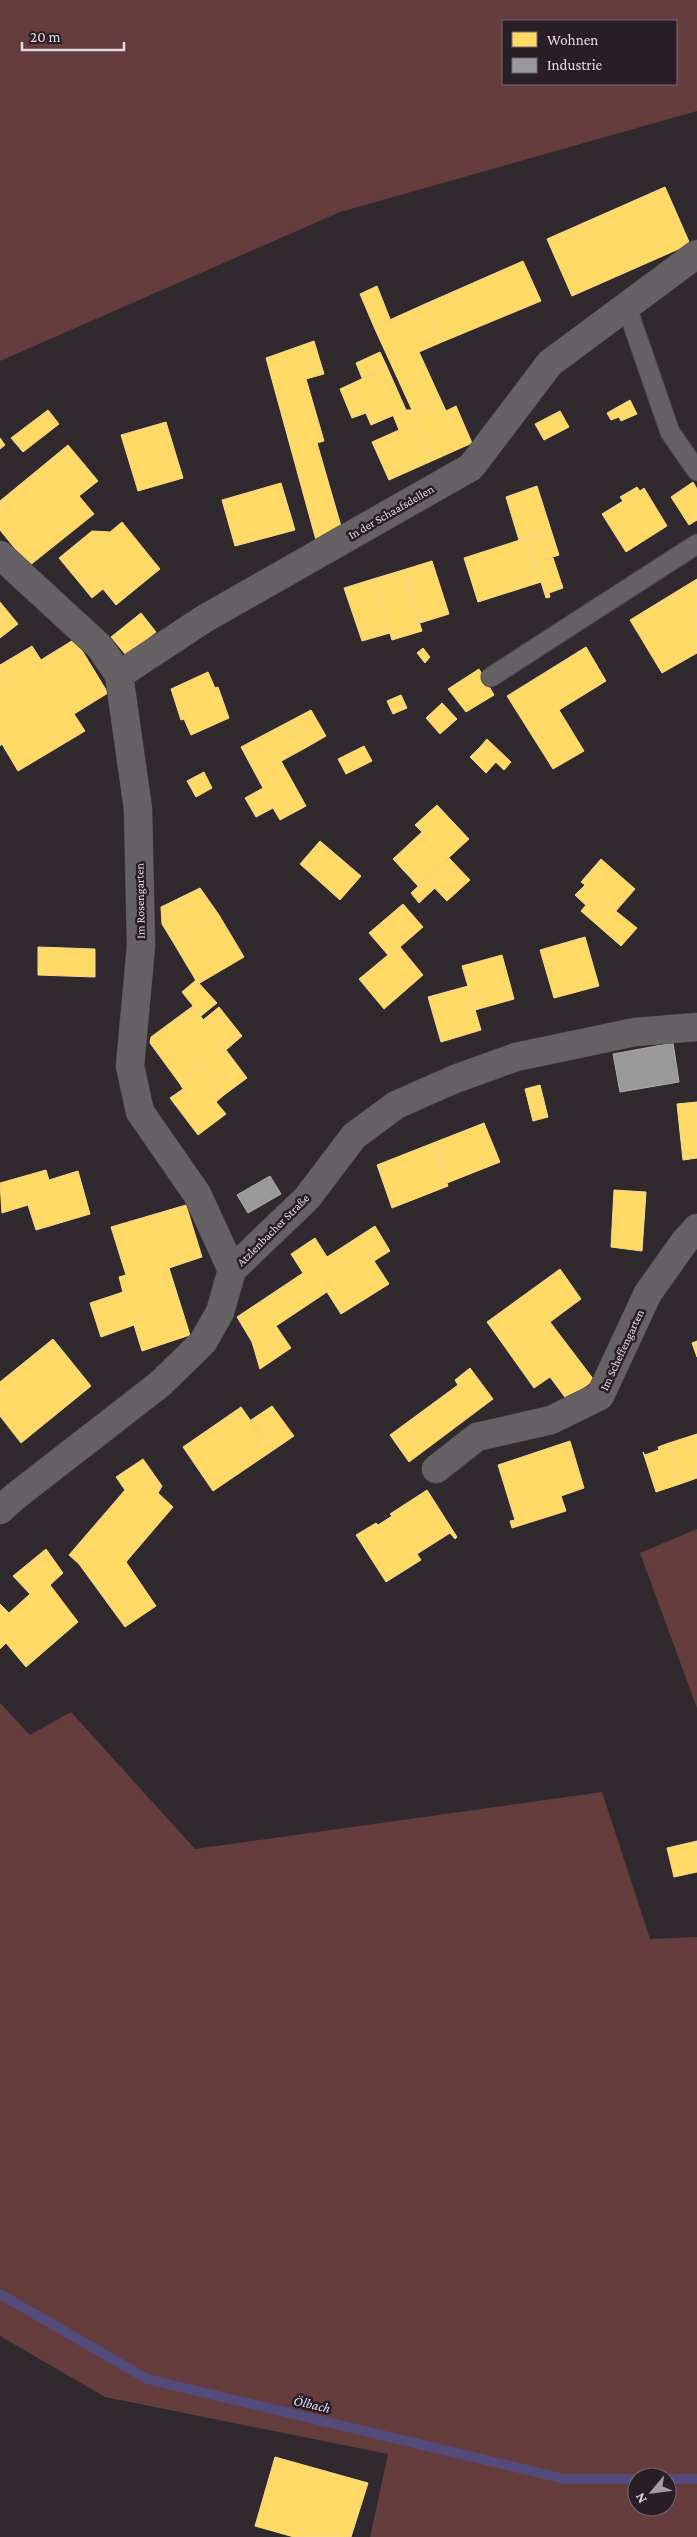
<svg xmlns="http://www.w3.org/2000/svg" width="697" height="2537" font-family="'Crimson Pro',serif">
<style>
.green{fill:#653d3c;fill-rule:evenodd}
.homes{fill:#ffd966;stroke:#f7da8b}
.industry{fill:#999;stroke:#afadae}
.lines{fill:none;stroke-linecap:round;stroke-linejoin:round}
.stream{stroke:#534b7b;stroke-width:10}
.lane-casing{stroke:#4c484b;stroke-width:21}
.street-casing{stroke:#4c484b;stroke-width:29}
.lane{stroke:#666165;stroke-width:19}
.street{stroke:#666165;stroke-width:28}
.labels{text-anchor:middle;stroke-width:5;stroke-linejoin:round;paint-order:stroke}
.street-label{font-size:12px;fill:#e3dbe0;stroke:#291e26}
.water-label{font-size:14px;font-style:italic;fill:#dcd9fa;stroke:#291e26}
</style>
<rect width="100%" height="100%" fill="#302a2f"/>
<g class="green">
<path d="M0,0h697v111l-357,101 -340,149zM676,21v63h-173v-63z"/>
<polygon points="697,1529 697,1708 640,1553"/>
<path d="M0,1703l30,32 41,-23 124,137 407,-57 48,147 47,-2v600h-327l18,-83 -283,-57 -105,-61zM637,2477h30v30h-30z"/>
</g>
<g class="homes">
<polygon points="665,187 690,244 572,296 547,239"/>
<polygon points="523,261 541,301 442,342 425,304"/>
<polygon points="377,286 390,319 374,327 360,294"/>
<polygon points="425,304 442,342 419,352 440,398 412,410 374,327"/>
<polygon points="314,341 324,374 306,379 324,441 317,443 343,533 316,540 266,358"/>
<polygon points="380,352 387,367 362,378 356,363"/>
<polygon points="387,367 406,410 371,425 353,383"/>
<polygon points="353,383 366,413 352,418 340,389"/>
<polygon points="440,398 446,411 456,406 472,443 434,460 411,410"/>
<polygon points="630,400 637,414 621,421 619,417 611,420 607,413"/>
<polygon points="48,410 59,424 23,452 11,438"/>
<polygon points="406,410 411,410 434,460 389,480 372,442 399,430 393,415"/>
<polygon points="560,411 569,427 544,440 535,424"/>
<polygon points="166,422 183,478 138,491 121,435"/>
<polygon points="0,438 5,445 0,449"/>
<polygon points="68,445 98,481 79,496 94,514 29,566 0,530 0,501"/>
<polygon points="693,482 697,489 697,520 689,525 671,497"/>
<polygon points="281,483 295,530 235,546 222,500"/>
<polygon points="537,486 551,530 519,540 506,497"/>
<polygon points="637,487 640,491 644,488 667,526 626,552 602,514 623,501 620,497"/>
<polygon points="122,522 160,569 116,605 103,589 92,598 59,558 92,531 110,532"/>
<polygon points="551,530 559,555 535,563 526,538"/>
<polygon points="526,538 541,582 478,602 464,558"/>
<polygon points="553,558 563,588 549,593 550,597 546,598 535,563"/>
<polygon points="432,561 449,614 420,623 403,570"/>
<polygon points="403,570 422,631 392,640 373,579"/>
<polygon points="373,579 390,633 362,641 344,588"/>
<polygon points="697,579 697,653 662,673 630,620"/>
<polygon points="0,602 18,624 0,638"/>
<polygon points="141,613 156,632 126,655 111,637"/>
<polygon points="75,639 108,693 74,714 85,731 18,771 2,744 0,746 0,685"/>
<polygon points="32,646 41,660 0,685 0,665"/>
<polygon points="586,647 606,681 559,710 584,751 553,769 507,696"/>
<polygon points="423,648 430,657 425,663 417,653"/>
<polygon points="479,669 494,695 466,712 448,689"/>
<polygon points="208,672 215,688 218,687 229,718 191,735 184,719 181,720 171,689"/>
<polygon points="401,695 407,708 393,714 387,701"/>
<polygon points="442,703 457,719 440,734 426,718"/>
<polygon points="311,710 326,736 307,747 292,720"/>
<polygon points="292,720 307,747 256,775 241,747"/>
<polygon points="487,739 511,762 504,770 480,747"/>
<polygon points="364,746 372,761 346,774 338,759"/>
<polygon points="480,747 496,762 486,773 470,757"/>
<polygon points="281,761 306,806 280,820 273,808 256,817 245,798 263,788 256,775"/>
<polygon points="204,772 212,788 196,797 187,781"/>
<polygon points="437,805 469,839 418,886 393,859 422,832 415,825"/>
<polygon points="320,841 361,876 340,900 300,864"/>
<polygon points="449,858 470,880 447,901 426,879"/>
<polygon points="601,859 635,889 615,912 602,900 592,911 575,895 585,885 581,882"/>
<polygon points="426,879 435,888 419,903 411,893"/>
<polygon points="200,888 219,915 173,942 162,924 161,907"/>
<polygon points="602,900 637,928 621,946 581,911 586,905 592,911"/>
<polygon points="403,904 423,927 400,947 423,975 384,1009 359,979 388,955 369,933"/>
<polygon points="219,915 244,957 198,984 173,942"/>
<polygon points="585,937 599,986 554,998 540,950"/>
<polygon points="38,947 95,949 95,977 38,975"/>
<polygon points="502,955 514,999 475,1010 462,966"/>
<polygon points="196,980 217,1003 201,1016 182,992"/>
<polygon points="468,986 481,1030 441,1042 428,997"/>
<polygon points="193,1006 226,1050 180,1084 150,1043 151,1037"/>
<polygon points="219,1007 242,1036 226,1050 203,1020"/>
<polygon points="226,1050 247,1078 224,1095 202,1067"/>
<polygon points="202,1067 224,1095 216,1102 226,1114 198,1135 170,1098 183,1089 180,1084"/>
<polygon points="540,1085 548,1117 533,1121 525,1089"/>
<polygon points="697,1102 697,1158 683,1160 677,1104"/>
<polygon points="484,1123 500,1162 447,1183 433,1143"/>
<polygon points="433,1143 448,1186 392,1208 377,1165"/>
<polygon points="46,1170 49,1180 78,1171 90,1214 36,1230 28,1205 2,1213 0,1183"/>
<polygon points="614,1190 646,1192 642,1251 611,1247"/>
<polygon points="186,1205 202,1257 169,1268 190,1335 142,1351 134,1325 101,1337 90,1303 123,1292 119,1277 126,1275 111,1227"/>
<polygon points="375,1226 390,1251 374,1261 389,1284 341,1314 327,1292 276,1326 291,1348 260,1369 252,1342 237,1317 303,1273 291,1254 315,1238 327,1257"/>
<polygon points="560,1269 581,1299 550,1322 594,1380 567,1400 550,1377 534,1388 487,1322"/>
<polygon points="53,1339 91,1386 21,1443 0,1416 0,1382"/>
<polygon points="697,1341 697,1357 692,1343"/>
<polygon points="470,1368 493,1399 409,1462 390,1435 458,1385 455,1380"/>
<polygon points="272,1406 294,1436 272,1451 251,1420"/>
<polygon points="241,1407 272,1451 213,1491 183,1447"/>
<polygon points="697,1434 697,1478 683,1483 669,1443"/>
<polygon points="570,1441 584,1488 561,1496 566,1511 512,1528 510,1521 515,1520 498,1465"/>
<polygon points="669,1443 683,1483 656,1492 643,1452 645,1455 659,1450 658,1447"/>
<polygon points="143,1459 162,1486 158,1493 173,1507 126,1562 156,1606 125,1627 79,1564 69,1555 125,1490 116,1477"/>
<polygon points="427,1490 457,1537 455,1539 450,1533 417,1554 421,1560 386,1582 356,1535 376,1523 378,1525 392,1516 390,1514"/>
<polygon points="46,1549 63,1573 50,1585 78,1622 26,1667 6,1643 0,1649 0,1604 9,1613 30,1594 13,1576"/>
<polygon points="697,1841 697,1872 674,1877 667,1848"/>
<polygon points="275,2457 368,2483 351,2537 294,2537 255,2526"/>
</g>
<g class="industry">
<polygon points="673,1043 679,1082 620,1092 613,1054"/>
<polygon points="270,1176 281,1194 248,1213 237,1195"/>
</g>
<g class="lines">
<g class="stream">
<polyline points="0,2294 147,2379 565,2479 637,2479"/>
<polyline points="667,2479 697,2479"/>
</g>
<defs>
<g id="lane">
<polyline points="626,305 670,432 697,471"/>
<polyline points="491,677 697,544"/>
</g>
<g id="street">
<polyline points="0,555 100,647 119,675 138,809 141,946 130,1066 140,1112 197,1194 232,1270"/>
<polyline points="119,675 204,619 471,467 550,363 697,254"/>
<polyline points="436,1469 477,1437 551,1420 600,1396 648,1293 685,1241 697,1228"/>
<polyline points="0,1510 17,1495 160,1384 203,1342 220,1312 232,1270 307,1198 354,1136 396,1105 455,1079 516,1057 635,1032 697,1027"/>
</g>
</defs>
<use href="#lane" class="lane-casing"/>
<use href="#street" class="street-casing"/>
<use href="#lane" class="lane"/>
<use href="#street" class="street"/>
</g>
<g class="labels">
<g class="street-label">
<text transform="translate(391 512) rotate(-30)" y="4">In der Schaafsdellen</text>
<text transform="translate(140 901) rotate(-91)" y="4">Im Rosengarten</text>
<text transform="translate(273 1230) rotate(-45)" y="4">Atzlenbacher Straße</text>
<text transform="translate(622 1350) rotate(-65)" y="4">Im Scheffengarten</text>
</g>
<g class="water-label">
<text transform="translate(312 2404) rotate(13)" y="5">Ölbach</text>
</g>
</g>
<rect x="502" y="20" width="175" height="65" fill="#291e26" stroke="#736a70"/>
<rect x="512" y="32" width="25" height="15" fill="#ffd966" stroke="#736a70"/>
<text x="547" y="45" font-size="15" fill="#e3dbe0">Wohnen</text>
<rect x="512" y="58" width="25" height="15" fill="#999999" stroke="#736a70"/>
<text x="547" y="70" font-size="15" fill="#e3dbe0">Industrie</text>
<g transform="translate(652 2492) rotate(241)"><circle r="24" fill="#291e26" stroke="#736a70"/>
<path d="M0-4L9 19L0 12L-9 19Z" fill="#a49da2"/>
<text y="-8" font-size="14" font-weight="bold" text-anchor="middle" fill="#e3dbe0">N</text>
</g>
<path d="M22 42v8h102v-8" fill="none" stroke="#e3dbe0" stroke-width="2.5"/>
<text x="30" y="42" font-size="15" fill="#e3dbe0" stroke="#291e26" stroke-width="4" paint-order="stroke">20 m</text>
</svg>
